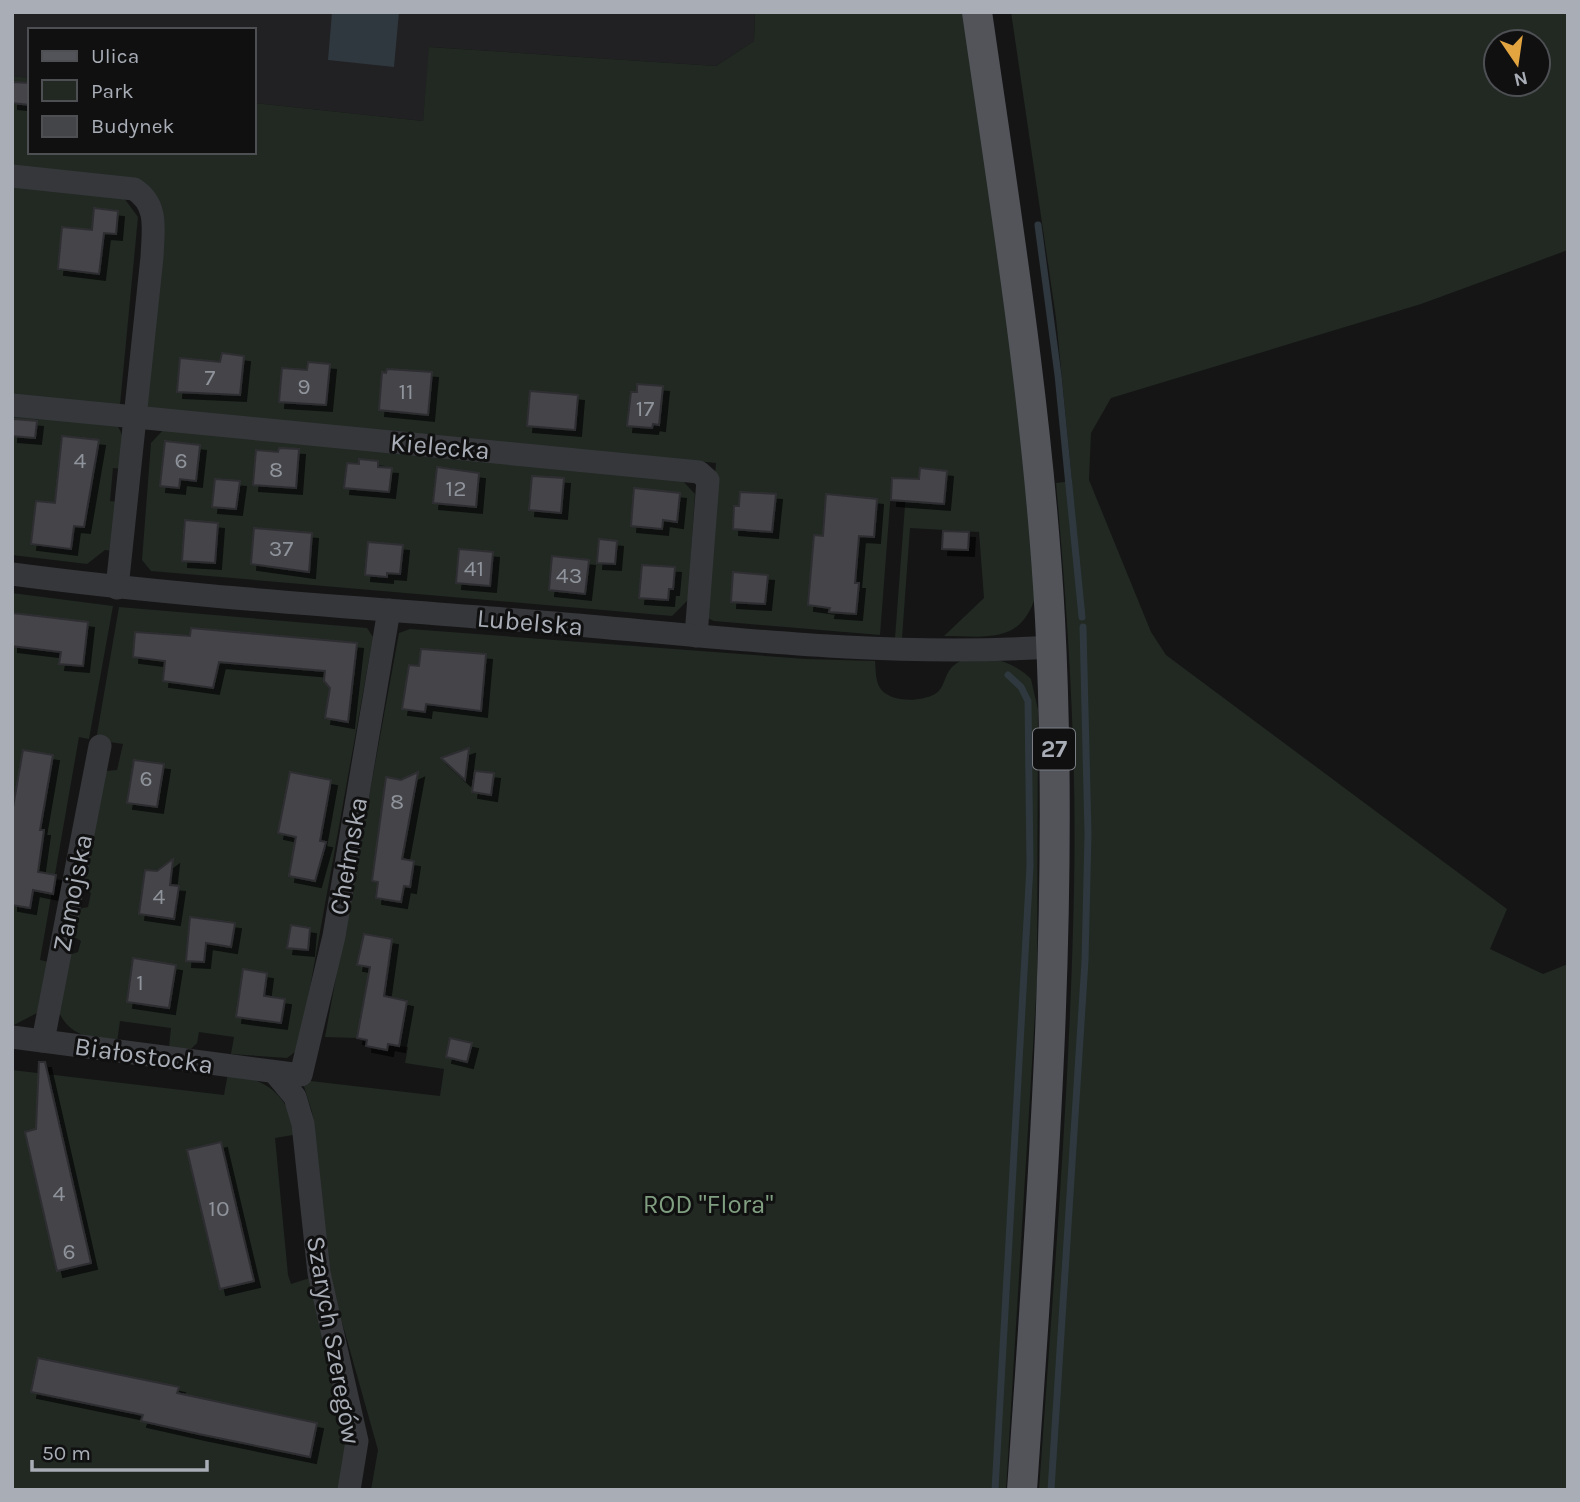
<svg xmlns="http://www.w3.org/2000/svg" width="1580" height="1502" font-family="Karla,sans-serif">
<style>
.built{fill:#212123}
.green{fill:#212922;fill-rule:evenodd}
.water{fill:#2f383e}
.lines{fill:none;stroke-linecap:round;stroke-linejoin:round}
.stream{stroke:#2f383e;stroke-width:7}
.building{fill:#444549;stroke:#2f2f32;stroke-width:2;filter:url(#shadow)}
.minor{stroke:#36373b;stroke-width:23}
.major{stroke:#52545a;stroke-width:30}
.labels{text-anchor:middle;stroke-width:6;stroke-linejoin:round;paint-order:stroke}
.number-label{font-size:23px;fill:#8f939b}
.shield{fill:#101011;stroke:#7a7e84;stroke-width:2}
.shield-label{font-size:24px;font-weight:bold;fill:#a8adb6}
.street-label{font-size:26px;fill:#a8adb6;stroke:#101011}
.park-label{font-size:26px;fill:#809f81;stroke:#101011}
</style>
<defs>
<filter id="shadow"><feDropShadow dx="6" dy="6" stdDeviation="0" flood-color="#0009"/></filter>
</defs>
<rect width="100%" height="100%" fill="#151516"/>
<polygon class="built" points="12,12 755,12 754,41 716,66 430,47 423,121 254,103 254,30 30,30 30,78 12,76"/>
<g class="green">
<path d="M755,12h209l56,405 16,178c-15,50 -49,41 -92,41l40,-38 -5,-66 -69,-4 -8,110h-7l12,-159 -15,-1 -12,157 -166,-14 -11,-5 13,-153 -575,-56 11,-208 -140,-30v-93l18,2v74h224v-49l169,18 6,-74 287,19 38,-25z"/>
<path d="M1011,12h557v238l-147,54 -310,94 -20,35 -2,47 62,152 15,23 341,254 -17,40 53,25 25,-10v526h-529c14,-200 31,-401 35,-601 3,-136 -6,-271 -18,-406l16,-2 -16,-163zM1496,42h42v42h-42z"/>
<polygon points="12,185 121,194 138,217 120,405 12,396"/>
<path d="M12,412l103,11c12,13 8,29 7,46l-9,-1 -3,33 8,1 -5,49 -8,-1 -18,14 -75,-9z"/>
<polygon points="164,429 682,480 695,494 688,600 672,616 151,571 142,560 151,443"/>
<polygon points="12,593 113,606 89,739 79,737 40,960 49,962 37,1013 12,1026"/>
<path d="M119,607l248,21 6,9 -74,412 -12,9 -56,-4 3,-17 -35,-5 -2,11 -6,6 -22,-2 2,-19 -51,-7 -3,21c-25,-4 -48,-5 -59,-32l11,-55 9,-3 3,-11 -9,-5 6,-27 10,-2 3,-14 -9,-6 24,-116 11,-1 6,-26 -27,-4z"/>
<path d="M410,629l396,30 69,2c1,9 0,19 5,27 10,15 41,14 55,6 10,-6 9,-19 17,-27 20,-20 63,-6 79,12l7,31 -1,271 -31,509h-635l7,-40 -49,-174 -17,-164 -10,-32 138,16 4,-27 -39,-6 3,-16 -9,-1 8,-46 -42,-8 -8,46 -32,-1 74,-404z"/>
<path d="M12,1070l212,25 4,-22c42,8 56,20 71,61l-24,4 13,137 3,9 22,-7 38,159 -10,54h-329z"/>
</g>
<polygon class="water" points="332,12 399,12 394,67 328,60"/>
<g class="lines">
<g class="stream">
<polyline points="1038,225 1058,375 1082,617"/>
<polyline points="995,1490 1030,866 1028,701 1021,687 1008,675"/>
<polyline points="1051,1490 1085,961 1088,834 1083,627"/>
</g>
</g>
<g class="building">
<polygon points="12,82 30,83 30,105 12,103"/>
<polygon points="94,208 118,211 116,234 104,233 99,274 58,269 62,227 92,230"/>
<polygon points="222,353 244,356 240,395 177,392 180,358 220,362"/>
<polygon points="308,362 330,364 326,405 279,402 282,368 307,370"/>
<polygon points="387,369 432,372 428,415 379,410 382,372 386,373"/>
<polygon points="637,384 663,386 659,425 653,424 652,428 627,426 631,392 637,392"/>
<polygon points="530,391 578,395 575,430 527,426"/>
<polygon points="13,419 37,421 35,438 12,436"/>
<polygon points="62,436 99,440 84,527 74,526 71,549 31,544 36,501 55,503"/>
<polygon points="165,441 200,445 196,481 180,479 179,488 160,486"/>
<polygon points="279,448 299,449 296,488 253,485 256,450 278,452"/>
<polygon points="359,459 378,461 378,467 392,468 389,492 344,488 347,463 359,464"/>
<polygon points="437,467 479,473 476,507 433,503"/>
<polygon points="920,468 947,471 944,504 891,500 892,478 919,479"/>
<polygon points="532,476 564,478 561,513 529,510"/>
<polygon points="215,479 240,481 236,509 212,507"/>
<polygon points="634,488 680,493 677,522 663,520 662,529 631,526"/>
<polygon points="740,492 776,494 772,532 733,529 734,506 739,506"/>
<polygon points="826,494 877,499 874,537 859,536 855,583 859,583 856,614 829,612 830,608 808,605 814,535 823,536"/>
<polygon points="185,520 218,523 215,563 182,561"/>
<polygon points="254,528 312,533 309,572 251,564"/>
<polygon points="943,531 969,532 968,550 942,549"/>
<polygon points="599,539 617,541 615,564 597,563"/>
<polygon points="368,542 403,545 400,574 387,573 387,577 365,575"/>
<polygon points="459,549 493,552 490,586 456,583"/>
<polygon points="552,556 589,560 585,594 549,590"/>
<polygon points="642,565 675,567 673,589 669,589 668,600 639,598"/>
<polygon points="733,572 768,575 765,604 731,602"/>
<polygon points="12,613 88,622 83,666 59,664 61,652 12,646"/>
<polygon points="191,628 357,643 348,722 325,718 330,688 324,681 325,671 219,662 213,688 163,681 165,661 133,657 135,632 190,636"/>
<polygon points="421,649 486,654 481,711 426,704 425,712 402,709 409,665 419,666"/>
<polygon points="469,748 465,780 441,758"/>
<polygon points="23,750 53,755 40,830 44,830 38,872 56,875 53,894 33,890 30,908 12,905 12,813"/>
<polygon points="134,760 164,764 157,807 127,803"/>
<polygon points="475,771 494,773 491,795 472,792"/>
<polygon points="290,772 331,780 320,841 326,842 315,881 289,876 296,837 278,833"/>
<polygon points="418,772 402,859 414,861 410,887 404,886 401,902 376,898 378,882 372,881 386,777 401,780"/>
<polygon points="173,859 170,885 179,886 174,919 139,914 145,870 157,871"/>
<polygon points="190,917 235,923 231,947 206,943 204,962 186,961"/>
<polygon points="291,925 310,928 308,950 287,948"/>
<polygon points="364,934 392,939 384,996 407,1001 399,1046 388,1044 387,1050 366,1046 367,1040 357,1038 370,967 357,965"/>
<polygon points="133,958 176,965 169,1008 127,1002"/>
<polygon points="243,969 267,973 264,996 285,999 281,1023 236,1017"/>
<polygon points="450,1038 472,1043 467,1062 446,1057"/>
<polygon points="39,1062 45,1062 91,1263 57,1271 25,1132 36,1129"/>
<polygon points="221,1142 254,1281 220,1289 187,1150"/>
<polygon points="38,1358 179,1387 177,1393 317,1423 310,1457 199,1434 141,1421 143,1415 31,1392"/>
</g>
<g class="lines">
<g class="minor">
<path d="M12,176l122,13c25,16 19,41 18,68l-35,331"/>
<polyline points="12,405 699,472 708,480 696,636"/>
<path d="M12,574c180,24 362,34 542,49 165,14 331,35 496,24"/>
<polyline points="12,1037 301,1075 334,936 389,610"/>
<polyline points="43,1041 100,746"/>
<polyline points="275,1073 295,1097 303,1124 319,1273 357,1441 349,1490"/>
</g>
<path class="major" d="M977,12c29,201 62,404 73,607 15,290 -8,581 -28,871"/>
</g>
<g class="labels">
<g class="number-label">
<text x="210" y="385">7</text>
<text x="304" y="394">9</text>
<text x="406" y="399">11</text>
<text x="645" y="416">17</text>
<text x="80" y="468">4</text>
<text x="181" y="468">6</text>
<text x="276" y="477">8</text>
<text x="456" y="496">12</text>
<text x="281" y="556">37</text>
<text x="474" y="576">41</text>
<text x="569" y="583">43</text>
<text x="146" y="786">6</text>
<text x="397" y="809">8</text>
<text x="159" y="904">4</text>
<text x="140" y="990">1</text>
<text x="59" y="1201">4</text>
<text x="219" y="1216">10</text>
<text x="69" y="1259">6</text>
</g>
<rect class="shield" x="1033" y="728.5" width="42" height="41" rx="5"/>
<g class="shield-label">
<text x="1054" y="757">27</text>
</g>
<g class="street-label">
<text transform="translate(440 446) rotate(5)" y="9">Kielecka</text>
<text transform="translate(530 622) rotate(5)" y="9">Lubelska</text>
<text transform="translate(348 856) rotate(-80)" y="9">Chełmska</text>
<text transform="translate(72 893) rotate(-79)" y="9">Zamojska</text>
<text transform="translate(144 1055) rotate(8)" y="9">Białostocka</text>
<text transform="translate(334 1340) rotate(80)" y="9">Szarych Szeregów</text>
</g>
<g class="park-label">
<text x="708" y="1213">ROD "Flora"</text>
</g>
</g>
<rect width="1580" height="1502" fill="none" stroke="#a8adb6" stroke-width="28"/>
<rect x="28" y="28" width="228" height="126" fill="#101011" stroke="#4d4f53" stroke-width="2"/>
<rect x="42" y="51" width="35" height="10" fill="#52545a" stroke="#4d4f53" stroke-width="2"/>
<text x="91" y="63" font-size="21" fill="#a8adb6">Ulica</text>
<rect x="42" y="80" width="35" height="21" fill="#212922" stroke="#4d4f53" stroke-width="2"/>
<text x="91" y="98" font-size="21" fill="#a8adb6">Park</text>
<rect x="42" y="116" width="35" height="21" fill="#444549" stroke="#4d4f53" stroke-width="2"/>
<text x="91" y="133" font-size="21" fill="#a8adb6">Budynek</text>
<g transform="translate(1517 63) rotate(167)"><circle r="33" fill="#101011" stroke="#4d4f53" stroke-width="2"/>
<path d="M0-5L12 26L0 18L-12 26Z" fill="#e3a540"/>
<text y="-10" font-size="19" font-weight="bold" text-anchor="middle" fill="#a8adb6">N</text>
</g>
<path d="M32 1460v10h175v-10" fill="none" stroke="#a8adb6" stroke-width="3.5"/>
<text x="42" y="1460" font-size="21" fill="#a8adb6" stroke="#101011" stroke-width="5" paint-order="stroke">50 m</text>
</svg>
